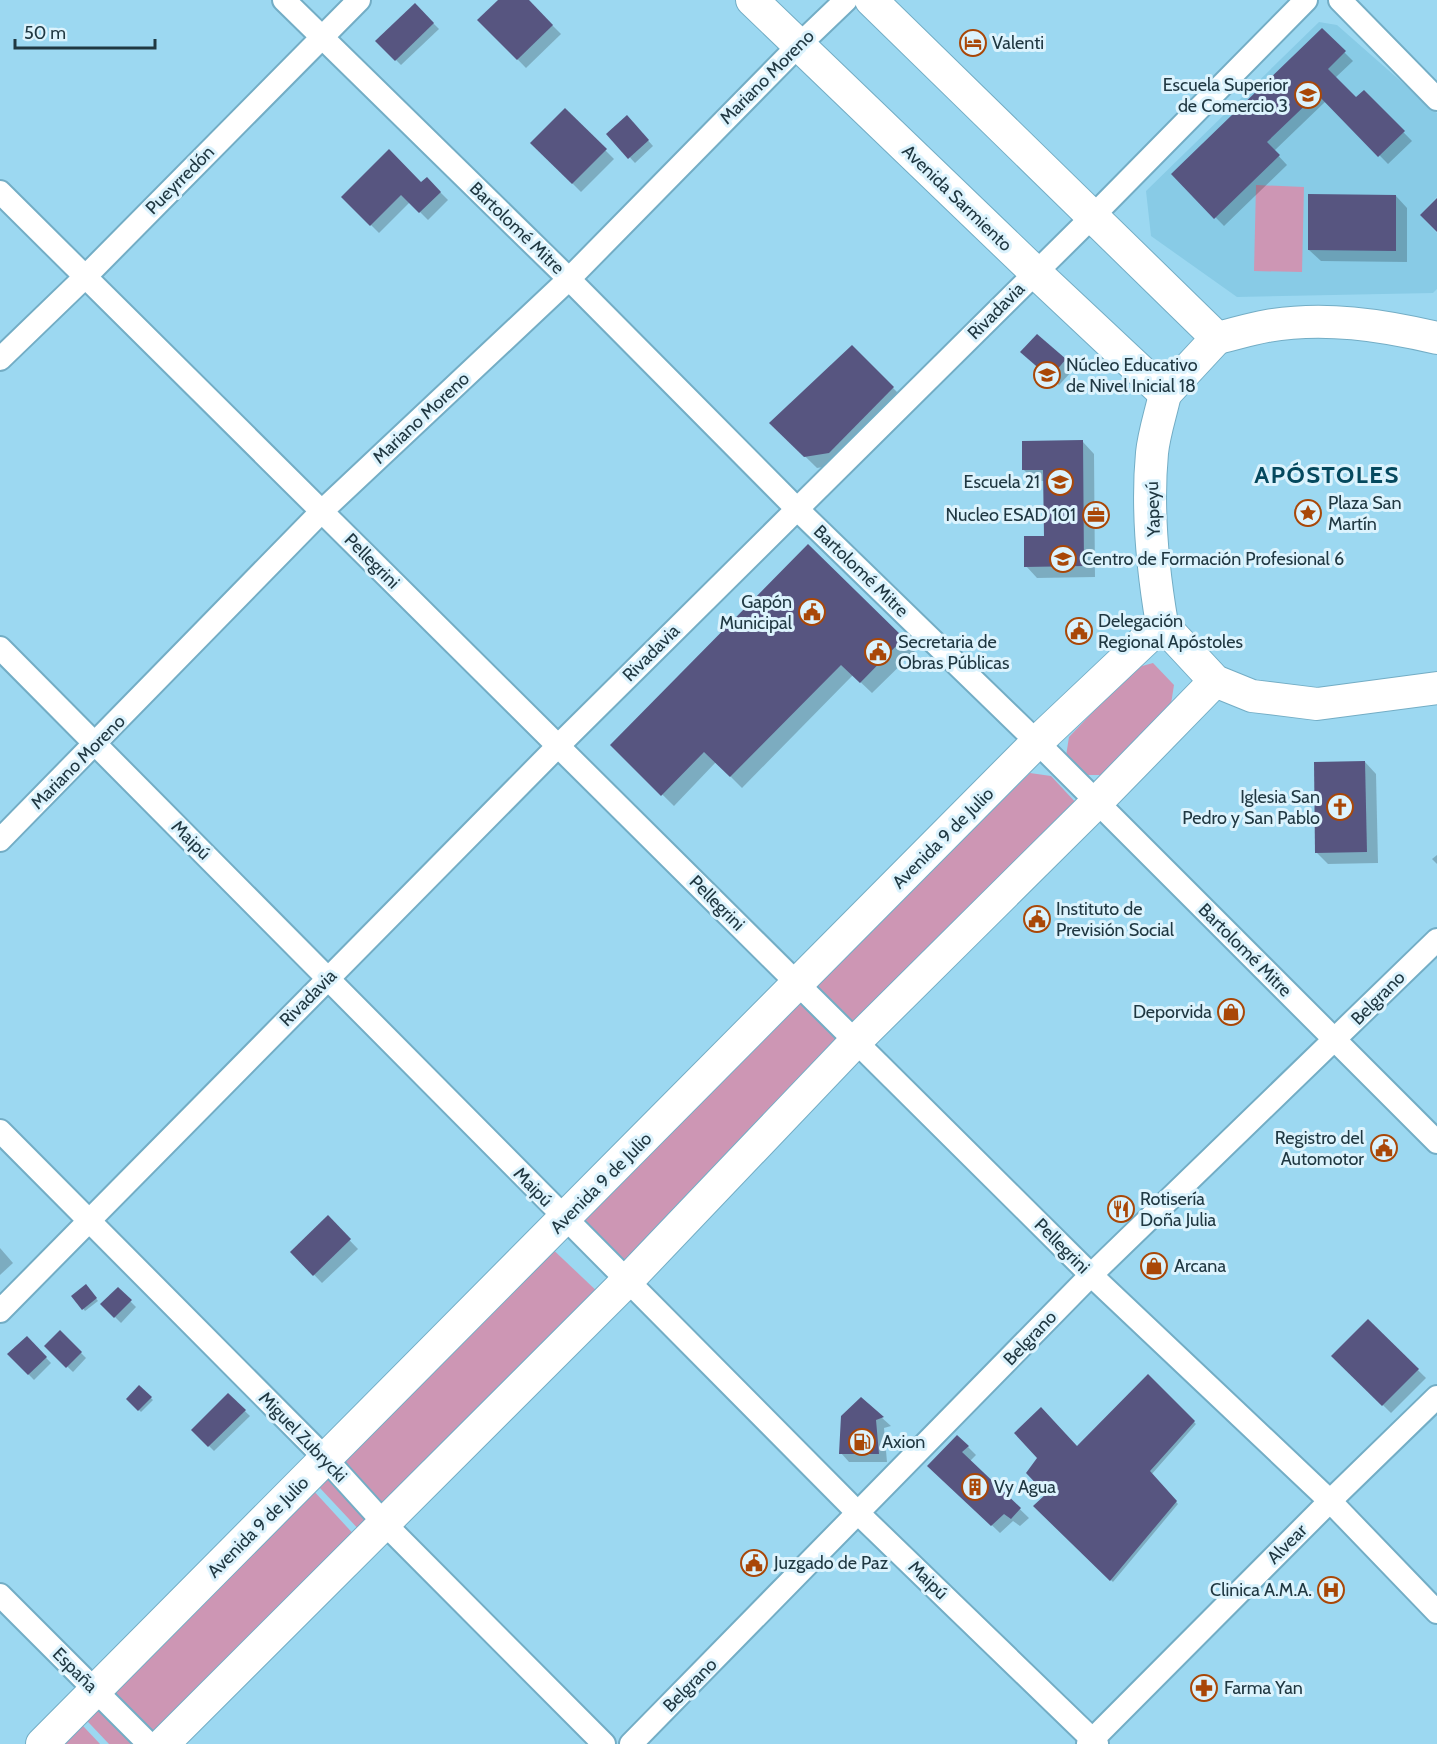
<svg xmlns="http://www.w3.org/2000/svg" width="1437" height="1744" font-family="Cabin,sans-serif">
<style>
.built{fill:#88cbe6}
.green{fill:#cd96b4}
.shadow{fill:#0003}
.building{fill:#575580}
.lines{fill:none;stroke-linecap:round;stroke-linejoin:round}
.street-casing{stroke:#73adc5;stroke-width:26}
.secondary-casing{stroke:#73adc5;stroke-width:34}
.street{stroke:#fff;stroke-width:22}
.secondary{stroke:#fff;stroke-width:32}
.labels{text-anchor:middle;stroke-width:6;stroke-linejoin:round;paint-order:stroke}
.poi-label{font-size:18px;fill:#203842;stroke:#dcf3fd;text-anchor:start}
.street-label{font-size:18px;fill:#203842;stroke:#dcf3fd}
.district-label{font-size:24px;font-weight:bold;letter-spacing:1.5px;fill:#05495e;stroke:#dcf3fd}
</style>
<rect width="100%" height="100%" fill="#9cd8f1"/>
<polygon class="built" points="1319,22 1337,25 1437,113 1437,197 1420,215 1437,233 1437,289 1433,293 1237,297 1151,236 1146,191"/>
<g class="green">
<polygon points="1256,185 1304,187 1302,272 1254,271"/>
<polygon points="1153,663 1174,685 1171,704 1104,775 1084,775 1066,756 1069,737 1135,668"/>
<polygon points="1030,773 1051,776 1078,805 861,1037 812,988"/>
<polygon points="804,997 852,1046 631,1272 575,1218"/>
<polygon points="545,1242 602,1296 363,1534 305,1472"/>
<polygon points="300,1476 358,1539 150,1744 109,1744 72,1705"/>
<polygon points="68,1710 100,1744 34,1744"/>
</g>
<g class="shadow">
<polygon points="500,0 527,0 561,34 526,68 479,20"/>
<polygon points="415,5 439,29 401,65 377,41"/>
<polygon points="1322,30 1353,61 1335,78 1356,99 1364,92 1412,141 1388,164 1326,101 1274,151 1287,165 1224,226 1173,174"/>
<polygon points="565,110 614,159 581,192 532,143"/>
<polygon points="627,117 653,146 635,163 608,134"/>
<polygon points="427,179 448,200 428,220 410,202 379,233 343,197 421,184"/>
<polygon points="1396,196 1407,208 1407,262 1321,261 1309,250"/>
<polygon points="1037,336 1074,369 1059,385 1031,360"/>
<polygon points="852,347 904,399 841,464 817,468 771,423"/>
<polygon points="1083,442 1094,454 1095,577 1037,578 1026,566 1046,537 1045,481 1035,481 1023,469"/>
<polygon points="808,546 915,651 872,693 853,675 742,788 716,762 674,806 612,745"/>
<polygon points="1365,762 1376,774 1378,863 1328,864 1316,852"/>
<polygon points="1437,855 1437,864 1432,859"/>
<polygon points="328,1218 358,1249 322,1283 292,1252"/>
<polygon points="0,1248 13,1263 0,1275"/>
<polygon points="88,1288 98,1301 85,1311 73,1296"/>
<polygon points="118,1289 136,1307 121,1323 102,1304"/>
<polygon points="1368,1321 1426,1378 1391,1413 1333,1356"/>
<polygon points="60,1332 86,1358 73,1372 46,1346"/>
<polygon points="27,1338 51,1363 34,1380 9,1354"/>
<polygon points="1148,1377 1196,1424 1151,1475 1178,1504 1113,1582 1035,1506 1049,1494 1039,1457 1077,1448"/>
<polygon points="139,1387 153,1400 141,1412 128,1399"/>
<polygon points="228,1395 250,1416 214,1451 193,1430"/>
<polygon points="861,1399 891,1426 884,1428 887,1462 849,1462 841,1453"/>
<polygon points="968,1447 976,1455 970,1461 1029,1518 1020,1526 1013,1521 1000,1533 930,1466"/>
</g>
<g class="building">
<polygon points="498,0 529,0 553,25 517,60 477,20"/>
<polygon points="415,3 434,23 395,61 375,41"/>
<polygon points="1322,28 1346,51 1328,69 1356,97 1364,90 1405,131 1378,157 1317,94 1267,142 1280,155 1214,219 1171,174"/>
<polygon points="565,108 607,149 572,184 530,143"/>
<polygon points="627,115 649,140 628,159 606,134"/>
<polygon points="389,149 421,182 427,177 441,192 419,213 401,195 370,226 341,197"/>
<polygon points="1308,194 1396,195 1396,251 1308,250"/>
<polygon points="1437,198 1437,232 1420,215"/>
<polygon points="1037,334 1066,359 1050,378 1020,352"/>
<polygon points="852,345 894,387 829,453 804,457 769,423"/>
<polygon points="1083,440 1084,566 1024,567 1024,536 1044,536 1043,470 1022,470 1022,441"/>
<polygon points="808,544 904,638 860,683 841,665 730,777 704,752 661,796 610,745"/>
<polygon points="1365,761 1367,852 1315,853 1314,762"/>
<polygon points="328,1215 351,1239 313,1276 290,1252"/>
<polygon points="86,1284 97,1298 82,1310 71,1296"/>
<polygon points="118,1287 132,1300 114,1318 100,1304"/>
<polygon points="1368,1319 1419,1369 1382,1406 1331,1356"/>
<polygon points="60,1330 82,1352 66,1368 44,1346"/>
<polygon points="27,1336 47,1357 28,1375 7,1354"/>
<polygon points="1148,1374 1195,1421 1150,1471 1177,1501 1110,1581 1033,1506 1046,1494 1026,1473 1037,1458 1014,1433 1041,1407 1077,1446"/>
<polygon points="139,1385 152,1397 138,1411 126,1399"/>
<polygon points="228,1393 246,1410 208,1447 191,1430"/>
<polygon points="861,1397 884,1417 876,1420 879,1454 839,1454 841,1416"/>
<polygon points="957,1435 969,1446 962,1452 1021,1508 1011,1519 1004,1514 991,1526 927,1466"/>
</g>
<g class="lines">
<defs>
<g id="street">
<polyline points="284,0 569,279 796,508 1037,742 1437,1142"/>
<polyline points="1340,0 1437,99"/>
<polyline points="0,192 1091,1275 1330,1501 1437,1612"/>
<polyline points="0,359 85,277 359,0"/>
<polyline points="0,648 859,1514 1097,1744"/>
<polyline points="0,840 322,511 569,279 798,46 846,0"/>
<polyline points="0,1131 326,1459 385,1524 604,1744"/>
<polyline points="0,1311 558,746 1092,217 1306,0"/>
<polyline points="0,1595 149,1744"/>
<polyline points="631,1744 1091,1275 1437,940"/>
<polyline points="1088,1744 1330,1501 1437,1397"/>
</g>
<g id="secondary">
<polyline points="752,0 1035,272 1165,394"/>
<polyline points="871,0 1217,338"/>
<path d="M1217,338c17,-4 33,-9 50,-12 57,-10 115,-1 170,12"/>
<polyline points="1165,394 1217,338"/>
<polyline points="1162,624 1215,681 1252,696 1317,704 1437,688"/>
<path d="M1162,624c-9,-53 -15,-118 -10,-171 2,-20 9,-40 13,-59"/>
<polyline points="42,1744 1037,742 1162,624"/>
<polyline points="163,1744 628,1280 856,1041 1097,802 1215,681"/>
</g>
</defs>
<use href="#street" class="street-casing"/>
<use href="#secondary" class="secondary-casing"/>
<use href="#street" class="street"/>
<use href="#secondary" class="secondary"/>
</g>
<defs>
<symbol id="hotel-ring" viewBox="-11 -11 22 22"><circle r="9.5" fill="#dcf3fd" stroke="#a94707" stroke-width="1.5"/><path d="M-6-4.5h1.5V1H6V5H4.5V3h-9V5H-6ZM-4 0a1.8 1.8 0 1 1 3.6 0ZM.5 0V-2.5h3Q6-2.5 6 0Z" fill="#a94707"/></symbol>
<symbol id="school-ring" viewBox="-11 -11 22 22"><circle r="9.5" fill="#dcf3fd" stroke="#a94707" stroke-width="1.5"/><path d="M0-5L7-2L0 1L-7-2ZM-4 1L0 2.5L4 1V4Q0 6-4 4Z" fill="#a94707"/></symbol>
<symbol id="sight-ring" viewBox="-11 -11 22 22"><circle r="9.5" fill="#dcf3fd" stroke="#a94707" stroke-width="1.5"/><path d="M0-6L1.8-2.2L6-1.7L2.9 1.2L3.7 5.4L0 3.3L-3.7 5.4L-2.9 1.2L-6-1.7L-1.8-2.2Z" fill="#a94707"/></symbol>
<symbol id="office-ring" viewBox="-11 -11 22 22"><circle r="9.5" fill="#dcf3fd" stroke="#a94707" stroke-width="1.5"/><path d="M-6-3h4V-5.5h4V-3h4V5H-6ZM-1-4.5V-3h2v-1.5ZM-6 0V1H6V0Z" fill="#a94707"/></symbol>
<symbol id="civic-ring" viewBox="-11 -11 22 22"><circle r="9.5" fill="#dcf3fd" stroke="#a94707" stroke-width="1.5"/><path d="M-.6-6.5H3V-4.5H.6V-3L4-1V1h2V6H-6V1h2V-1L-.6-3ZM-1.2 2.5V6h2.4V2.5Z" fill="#a94707"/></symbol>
<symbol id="church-ring" viewBox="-11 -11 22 22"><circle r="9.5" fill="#dcf3fd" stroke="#a94707" stroke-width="1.5"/><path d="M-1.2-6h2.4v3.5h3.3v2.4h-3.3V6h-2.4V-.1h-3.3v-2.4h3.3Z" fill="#a94707"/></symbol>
<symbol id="shop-ring" viewBox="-11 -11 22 22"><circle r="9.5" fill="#dcf3fd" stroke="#a94707" stroke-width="1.5"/><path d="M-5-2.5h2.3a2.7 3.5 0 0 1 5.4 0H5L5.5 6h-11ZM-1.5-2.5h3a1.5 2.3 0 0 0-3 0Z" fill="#a94707"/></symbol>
<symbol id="restaurant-ring" viewBox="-11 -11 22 22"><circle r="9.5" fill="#dcf3fd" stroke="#a94707" stroke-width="1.5"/><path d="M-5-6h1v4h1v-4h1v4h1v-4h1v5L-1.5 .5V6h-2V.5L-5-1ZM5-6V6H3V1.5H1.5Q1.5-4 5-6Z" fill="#a94707"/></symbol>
<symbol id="fuel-ring" viewBox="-11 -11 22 22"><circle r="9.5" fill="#dcf3fd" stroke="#a94707" stroke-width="1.5"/><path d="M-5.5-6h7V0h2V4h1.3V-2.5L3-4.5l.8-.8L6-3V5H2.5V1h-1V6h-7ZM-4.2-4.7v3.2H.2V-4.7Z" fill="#a94707"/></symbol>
<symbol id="building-ring" viewBox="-11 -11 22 22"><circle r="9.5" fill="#dcf3fd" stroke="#a94707" stroke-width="1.5"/><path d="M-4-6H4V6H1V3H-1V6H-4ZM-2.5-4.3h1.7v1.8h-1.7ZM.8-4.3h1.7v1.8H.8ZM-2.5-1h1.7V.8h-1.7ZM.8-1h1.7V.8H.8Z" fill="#a94707"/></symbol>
<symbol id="hospital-ring" viewBox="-11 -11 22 22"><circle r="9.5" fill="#dcf3fd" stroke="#a94707" stroke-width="1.5"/><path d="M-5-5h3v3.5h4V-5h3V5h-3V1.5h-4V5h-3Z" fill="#a94707"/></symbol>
<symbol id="pharmacy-ring" viewBox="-11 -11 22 22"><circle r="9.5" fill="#dcf3fd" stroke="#a94707" stroke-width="1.5"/><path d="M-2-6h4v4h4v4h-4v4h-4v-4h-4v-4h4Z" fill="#a94707"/></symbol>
</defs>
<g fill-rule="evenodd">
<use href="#hotel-ring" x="958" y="28" width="30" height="30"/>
<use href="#school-ring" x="1293" y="80" width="30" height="30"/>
<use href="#school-ring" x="1032" y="360" width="30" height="30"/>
<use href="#school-ring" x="1045" y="467" width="30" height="30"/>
<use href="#sight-ring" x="1293" y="498" width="30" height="30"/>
<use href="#office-ring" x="1081" y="500" width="30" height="30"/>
<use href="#school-ring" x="1048" y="544" width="30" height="30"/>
<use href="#civic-ring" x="797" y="597" width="30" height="30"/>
<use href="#civic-ring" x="1064" y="616" width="30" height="30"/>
<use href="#civic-ring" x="863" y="637" width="30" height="30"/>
<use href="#church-ring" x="1325" y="792" width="30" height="30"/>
<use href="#civic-ring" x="1022" y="904" width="30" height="30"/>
<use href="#shop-ring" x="1216" y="997" width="30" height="30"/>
<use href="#civic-ring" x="1369" y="1133" width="30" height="30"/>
<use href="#restaurant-ring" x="1106" y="1194" width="30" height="30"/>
<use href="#shop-ring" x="1139" y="1251" width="30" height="30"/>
<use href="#fuel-ring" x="847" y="1427" width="30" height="30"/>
<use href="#building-ring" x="960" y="1472" width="30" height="30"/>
<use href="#civic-ring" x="739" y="1548" width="30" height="30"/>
<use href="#hospital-ring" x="1316" y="1575" width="30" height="30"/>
<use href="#pharmacy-ring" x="1189" y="1673" width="30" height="30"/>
</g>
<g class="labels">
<g class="poi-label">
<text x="992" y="49">Valenti</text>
<text x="1288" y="91" text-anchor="end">Escuela Superior<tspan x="1288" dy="21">de Comercio 3</tspan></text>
<text x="1066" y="371">Núcleo Educativo<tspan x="1066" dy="21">de Nivel Inicial 18</tspan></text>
<text x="1040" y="488" text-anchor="end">Escuela 21</text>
<text x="1328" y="509">Plaza San<tspan x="1328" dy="21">Martín</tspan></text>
<text x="1076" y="521" text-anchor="end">Nucleo ESAD 101</text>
<text x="1082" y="565">Centro de Formación Profesional 6</text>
<text x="792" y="608" text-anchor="end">Gapón<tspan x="792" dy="21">Municipal</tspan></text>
<text x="1098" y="627">Delegación<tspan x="1098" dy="21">Regional Apóstoles</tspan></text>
<text x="898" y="648">Secretaria de<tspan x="898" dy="21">Obras Públicas</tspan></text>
<text x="1320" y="803" text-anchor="end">Iglesia San<tspan x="1320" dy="21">Pedro y San Pablo</tspan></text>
<text x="1056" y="915">Instituto de<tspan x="1056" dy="21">Previsión Social</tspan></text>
<text x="1212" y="1018" text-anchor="end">Deporvida</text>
<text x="1364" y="1144" text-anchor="end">Registro del<tspan x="1364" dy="21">Automotor</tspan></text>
<text x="1140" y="1205">Rotisería<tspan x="1140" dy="21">Doña Julia</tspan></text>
<text x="1174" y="1272">Arcana</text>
<text x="882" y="1448">Axion</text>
<text x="994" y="1493">Vy Agua</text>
<text x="774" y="1569">Juzgado de Paz</text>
<text x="1312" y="1596" text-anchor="end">Clinica A.M.A.</text>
<text x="1224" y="1694">Farma Yan</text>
</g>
<g class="street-label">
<text transform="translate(767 77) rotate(-45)" y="6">Mariano Moreno</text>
<text transform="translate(180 180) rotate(-45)" y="6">Pueyrredón</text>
<text transform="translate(957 198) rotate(44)" y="6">Avenida Sarmiento</text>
<text transform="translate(517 228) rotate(44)" y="6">Bartolomé Mitre</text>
<text transform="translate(996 311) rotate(-45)" y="6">Rivadavia</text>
<text transform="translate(421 418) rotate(-43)" y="6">Mariano Moreno</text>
<text transform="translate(1153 509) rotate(-92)" y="6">Yapeyú</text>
<text transform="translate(372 561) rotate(45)" y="6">Pellegrini</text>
<text transform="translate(861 571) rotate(44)" y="6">Bartolomé Mitre</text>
<text transform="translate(651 653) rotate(-45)" y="6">Rivadavia</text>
<text transform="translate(78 762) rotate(-45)" y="6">Mariano Moreno</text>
<text transform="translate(943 838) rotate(-45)" y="6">Avenida 9 de Julio</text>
<text transform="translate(191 840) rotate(45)" y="6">Maipú</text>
<text transform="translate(717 903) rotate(45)" y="6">Pellegrini</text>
<text transform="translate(1245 950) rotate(45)" y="6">Bartolomé Mitre</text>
<text transform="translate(308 998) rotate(-45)" y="6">Rivadavia</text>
<text transform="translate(1378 998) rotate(-45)" y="6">Belgrano</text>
<text transform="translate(601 1183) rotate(-45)" y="6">Avenida 9 de Julio</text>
<text transform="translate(533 1187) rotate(46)" y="6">Maipú</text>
<text transform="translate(1062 1246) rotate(45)" y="6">Pellegrini</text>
<text transform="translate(1030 1338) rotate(-46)" y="6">Belgrano</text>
<text transform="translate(303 1437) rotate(46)" y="6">Miguel Zubrycki</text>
<text transform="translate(258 1527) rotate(-45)" y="6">Avenida 9 de Julio</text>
<text transform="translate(1287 1544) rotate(-45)" y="6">Alvear</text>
<text transform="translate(928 1580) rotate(44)" y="6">Maipú</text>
<text transform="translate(75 1670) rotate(45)" y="6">España</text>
<text transform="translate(690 1685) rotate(-45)" y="6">Belgrano</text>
</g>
<g class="district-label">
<text x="1327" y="483">APÓSTOLES</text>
</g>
</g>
<path d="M15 39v9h140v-9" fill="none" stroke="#203842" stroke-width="3"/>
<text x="24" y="39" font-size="18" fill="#203842" stroke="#dcf3fd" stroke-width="4.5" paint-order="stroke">50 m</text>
</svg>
